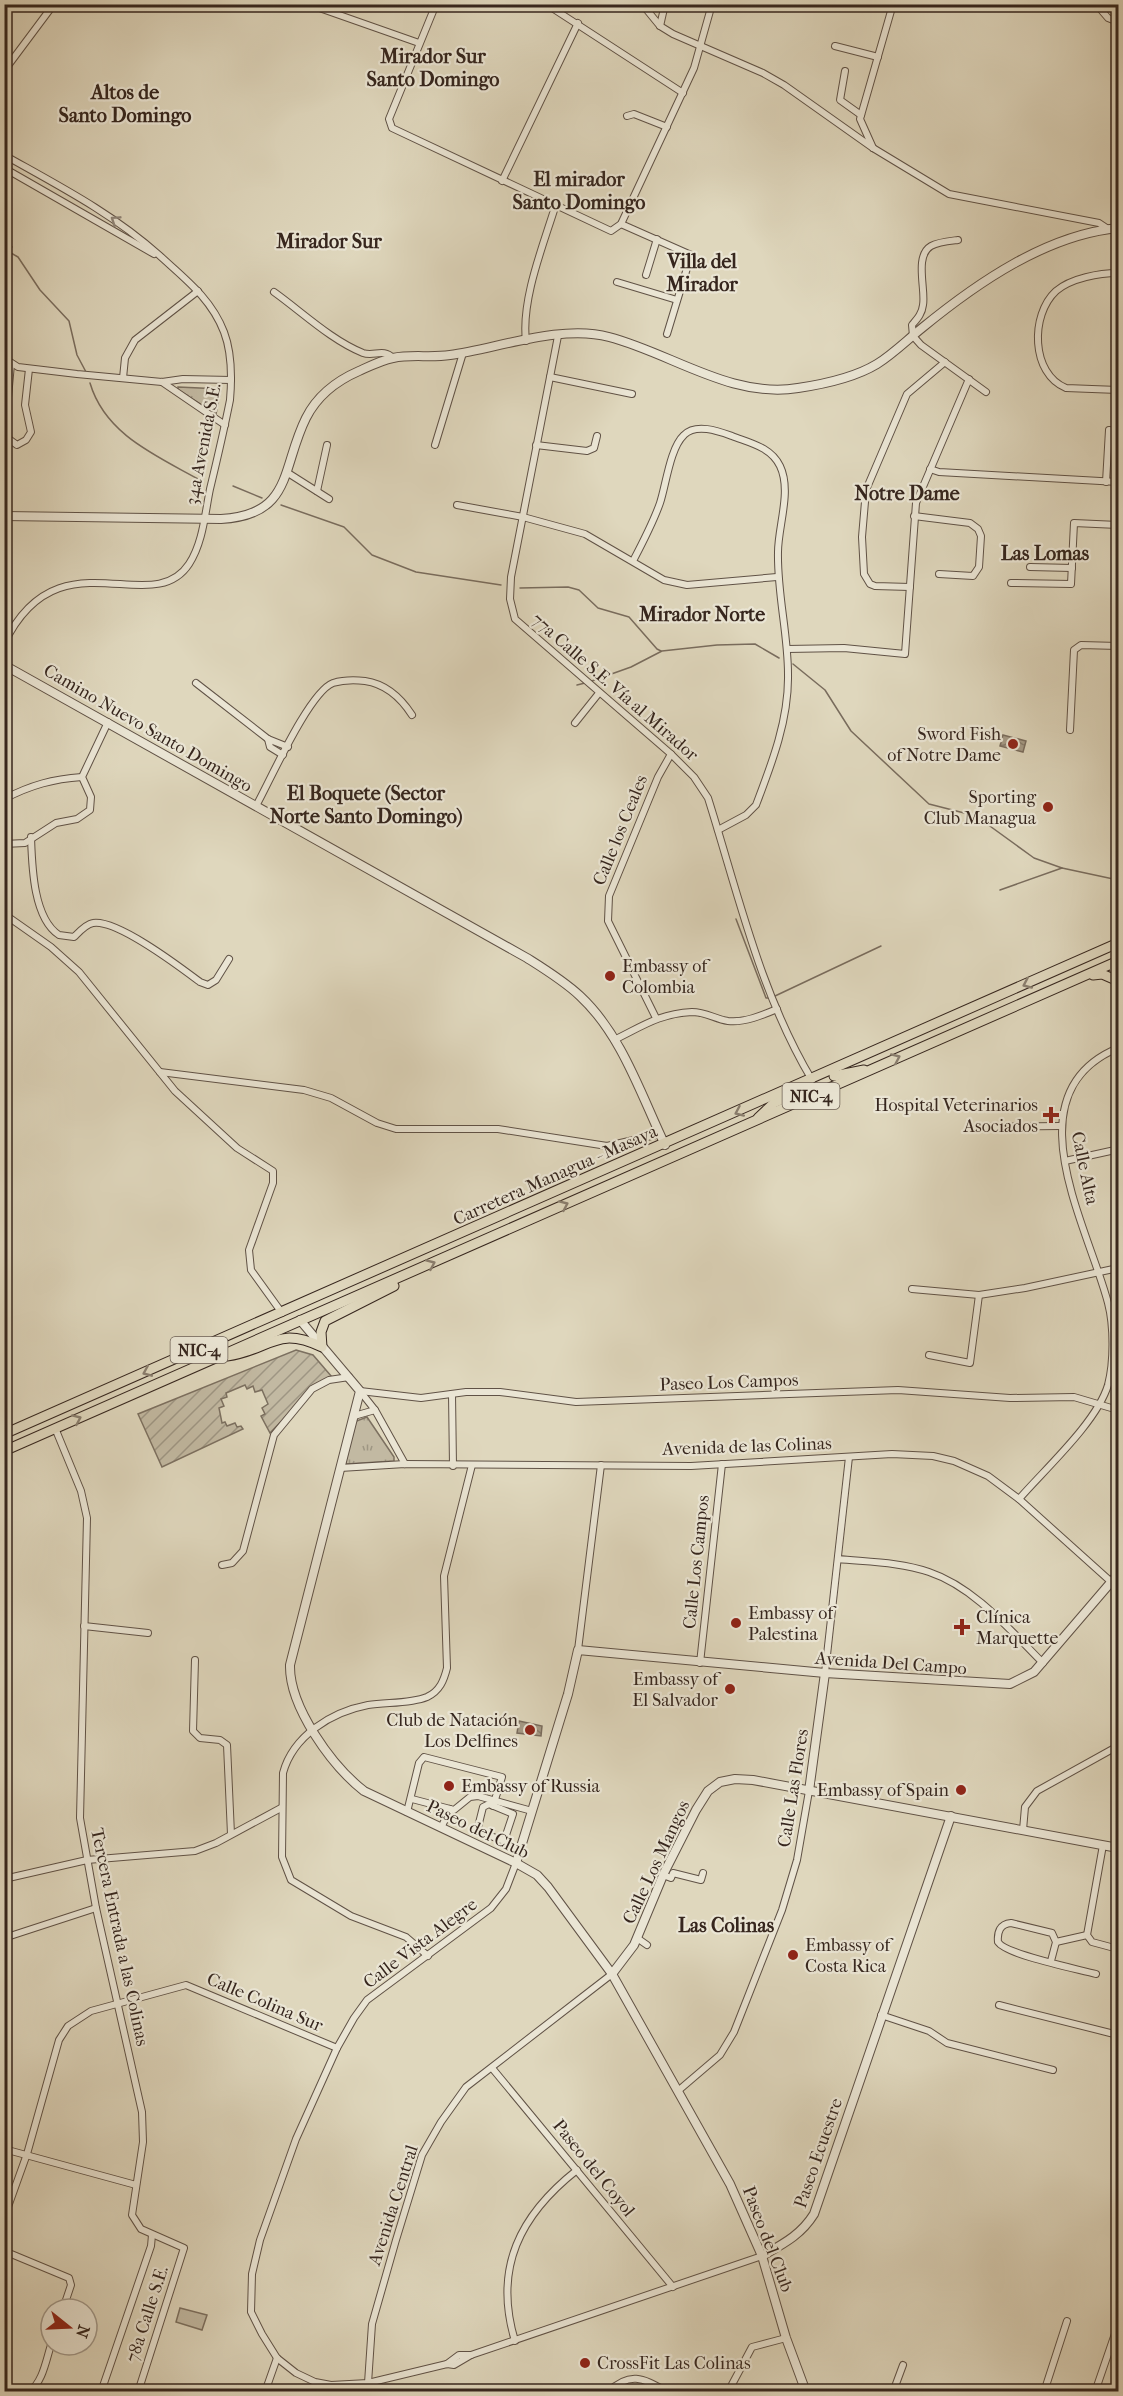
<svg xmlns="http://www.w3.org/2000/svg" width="1123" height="2396" font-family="'IM FELL French Canon',serif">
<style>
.grass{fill:url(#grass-tufts);stroke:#7c7060;stroke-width:1.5}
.garden{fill:url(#garden-furrows);stroke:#7c7060;stroke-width:1.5}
.pitch{fill:#c2b9a2;stroke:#7c7060;stroke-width:1.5}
.water{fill:url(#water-waves);stroke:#796c5d;stroke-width:1.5}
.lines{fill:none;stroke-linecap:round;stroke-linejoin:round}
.stream{stroke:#796c5d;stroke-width:1.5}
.minor-casing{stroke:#605246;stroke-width:8}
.tertiary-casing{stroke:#605246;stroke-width:10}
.trunk-casing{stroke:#36261e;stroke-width:11}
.minor{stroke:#eae5d4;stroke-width:6}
.tertiary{stroke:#eae5d4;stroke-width:8}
.trunk{stroke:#dfd7bd;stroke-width:9}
.oneway{stroke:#908679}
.oneway2{stroke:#8a7e6e}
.poi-dot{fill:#8f2418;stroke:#eae5d4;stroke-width:2}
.labels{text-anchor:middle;stroke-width:4.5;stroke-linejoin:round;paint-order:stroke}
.shield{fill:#eae5d4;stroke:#6c5f55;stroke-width:1.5}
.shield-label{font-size:16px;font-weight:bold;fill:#36261e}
.street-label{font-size:18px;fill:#36261e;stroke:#eae5d4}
.poi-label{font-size:18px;fill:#36261e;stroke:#eae5d4;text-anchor:end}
.neighbourhood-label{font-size:20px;font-weight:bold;fill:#36261e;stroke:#eae5d4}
</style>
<defs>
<pattern id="grass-tufts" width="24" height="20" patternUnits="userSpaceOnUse" patternTransform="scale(1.5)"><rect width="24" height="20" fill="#c2b9a2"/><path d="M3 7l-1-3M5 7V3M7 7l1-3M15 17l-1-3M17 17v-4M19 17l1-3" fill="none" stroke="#9e9683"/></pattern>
<pattern id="garden-furrows" width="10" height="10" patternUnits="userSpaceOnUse" patternTransform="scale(1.5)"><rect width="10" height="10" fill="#c2b9a2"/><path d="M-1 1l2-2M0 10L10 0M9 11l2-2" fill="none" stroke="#9e9683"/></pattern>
<pattern id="water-waves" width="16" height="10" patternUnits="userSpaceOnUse" patternTransform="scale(1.5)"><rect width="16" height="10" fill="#a69b87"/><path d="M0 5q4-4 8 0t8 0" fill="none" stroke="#887e6e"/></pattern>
</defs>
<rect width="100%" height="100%" fill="#dfd7bd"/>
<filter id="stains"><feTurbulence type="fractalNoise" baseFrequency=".00333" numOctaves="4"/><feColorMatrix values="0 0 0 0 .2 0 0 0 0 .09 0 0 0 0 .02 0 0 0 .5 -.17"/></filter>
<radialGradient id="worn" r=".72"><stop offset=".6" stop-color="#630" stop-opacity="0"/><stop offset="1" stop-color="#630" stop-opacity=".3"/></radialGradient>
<g class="grass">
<polygon points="178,387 221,389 216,414 178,390"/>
<polygon points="367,1417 394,1457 394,1461 346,1464 342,1459 354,1422"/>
</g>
<polygon class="garden" points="296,1350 313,1355 332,1377 315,1386 270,1433 261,1416 265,1414 262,1408 268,1404 262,1390 255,1392 253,1386 247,1389 245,1385 226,1393 227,1397 221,1399 224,1406 219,1408 222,1423 225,1422 227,1426 235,1423 237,1427 241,1426 243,1429 162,1467 138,1414"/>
<polygon class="pitch" points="180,2308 207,2315 202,2330 176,2322"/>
<g class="water">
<polygon points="1003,735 1026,741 1023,752 1000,746"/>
<polygon points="519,1721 542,1726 541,1736 517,1733"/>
</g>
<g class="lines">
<g class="stream">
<polyline points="1117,223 1118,223"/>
<polyline points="4,238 12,247"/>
<polyline points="4,249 18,257 40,290 69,321 77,355 86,372"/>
<path d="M90,383c15,51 65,72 108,96"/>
<polyline points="233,486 262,498"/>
<polyline points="281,505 344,527 372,555 416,572 501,585"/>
<polyline points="520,588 568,587 579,590 598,608 629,617 657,649 661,651"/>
<polyline points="793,664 825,690 851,731 929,804 976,816 1034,858 1062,868"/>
<polyline points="589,682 631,667 662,651 717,645 755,644 779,658"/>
<polyline points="577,685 585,683"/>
<polyline points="1000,890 1062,868 1118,880"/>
<polyline points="736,919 766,998 771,998"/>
<polyline points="775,996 881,946"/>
</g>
<defs>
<g id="minor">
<polyline points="308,4 419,43"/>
<polyline points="436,4 389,119 392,128 611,231 621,224 694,68 712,4"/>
<polyline points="546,4 683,93"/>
<polyline points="642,4 660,26 673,34 763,73 784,85 873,148 949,194 1099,223 1108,229"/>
<polyline points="1096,4 1108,18 1118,22"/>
<polyline points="660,26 665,4"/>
<polyline points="835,46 878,57"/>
<polyline points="4,71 54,4"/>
<polyline points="845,71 840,100 861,115"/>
<polyline points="627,116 634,114 667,127"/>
<polyline points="873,148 860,119 893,4"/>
<path d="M4,155c55,31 108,58 155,100 25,23 52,43 65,77 8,21 8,45 6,68 -6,30 -13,60 -20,89 -5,24 -7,54 -21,75 -37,57 -131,-33 -185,80"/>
<polyline points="4,168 154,254"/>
<polyline points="502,181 578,23"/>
<polyline points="621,224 691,255 667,334"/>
<path d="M958,240c-8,1 -20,2 -27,6 -17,10 -5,44 -8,59 -1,9 -6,14 -11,20l1,11 8,9 65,47"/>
<path d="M1118,273c-18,0 -47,5 -62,18 -26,24 -25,83 10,97l52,2"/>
<polyline points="646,275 657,239"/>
<polyline points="617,282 677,300"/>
<path d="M274,292c28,20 57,48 89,61 11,4 20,-5 30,5"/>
<path d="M558,336l-47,241 -1,22 5,20 156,135 23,23 14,21c30,95 52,195 104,282"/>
<path d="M526,341c-5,-41 17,-95 29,-134"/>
<polyline points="4,358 18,367 77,374 162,382 183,379 231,380"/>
<polyline points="11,364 5,431 6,437 17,445 26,440 31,432 25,405 29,369"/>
<polyline points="550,377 632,394"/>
<polyline points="123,378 125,358 135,340 198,291"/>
<polyline points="162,382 225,425"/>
<polyline points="435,445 463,353"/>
<polyline points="536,445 587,451 594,448 597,436"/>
<polyline points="930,469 939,472 1118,482"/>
<polyline points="288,473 329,499"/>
<polyline points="1106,482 1109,430 1118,432"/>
<polyline points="317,491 327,445"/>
<polyline points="457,505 523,517 585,534 664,580 687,585 777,577"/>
<polyline points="914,516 970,523 978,529 981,536 979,567 973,576 939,574"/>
<path d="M633,561c10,-19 20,-38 27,-58 6,-18 10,-55 24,-68 12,-12 34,-4 48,1 18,7 39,11 48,30 12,25 -2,60 -2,86 -1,41 10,81 10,122 1,45 -16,89 -32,131l-10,10 -28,15"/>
<polyline points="1030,567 1072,568"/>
<polyline points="1011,583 1071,584 1074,523 1118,525"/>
<polyline points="910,587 875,586 870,584 864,574 862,537 866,490 907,394 945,362"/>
<polyline points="787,649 844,648 905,654 916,503 969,379"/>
<polyline points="196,683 268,739 288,747"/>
<polyline points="575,723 599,693"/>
<polyline points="1070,730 1074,650 1081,645 1118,646"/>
<polyline points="268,739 270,747 283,755"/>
<path d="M4,799c27,-14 49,-20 78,-22"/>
<path d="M256,806c14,-25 53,-114 77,-123 10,-3 23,-3 32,-2 21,3 36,17 47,34"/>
<path d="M31,837c1,28 2,81 28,98l15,2c5,-5 12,-13 19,-14 24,-4 87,44 107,59l8,3 8,-5 13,-21"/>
<polyline points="4,844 25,843 56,823 77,819 90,810 91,797 82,777 108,722"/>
<polyline points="4,914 51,947 79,972 175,1091 237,1148 273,1171 273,1183 249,1250 251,1270 282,1313"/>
<polyline points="656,1018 608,921 609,896 658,777 671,754"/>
<path d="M614,1040c29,-14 44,-26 78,-28 14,0 23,7 36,9 16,2 35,-6 49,-12"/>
<polyline points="160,1072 304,1090 331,1098 377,1123 396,1129 498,1129 607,1146 660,1134"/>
<polyline points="979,1127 1060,1126"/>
<polyline points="1065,1161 1115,1150"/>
<polyline points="912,1289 979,1295 1025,1288 1118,1268"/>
<polyline points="929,1355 970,1363 979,1295"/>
<polyline points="360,1391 421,1398 466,1392 500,1392 576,1402 898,1390 1010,1398 1074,1397 1118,1410"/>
<polyline points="360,1391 375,1410 405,1464"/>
<polyline points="452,1394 453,1466"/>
<polyline points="354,1416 375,1410"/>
<polyline points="55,1428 81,1491 87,1518 80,1818 96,1908 142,2112 143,2142 132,2215 141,2229 184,2248 138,2392"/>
<polyline points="340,1468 405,1464 691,1466 892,1454 933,1456 954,1461 988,1476 1019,1499 1118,1588"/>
<path d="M1019,1499c26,-30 78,-77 89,-114 6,-23 6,-59 0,-82 -20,-77 -98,-210 10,-255"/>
<path d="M838,1559c30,3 62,3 91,13 45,15 81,58 114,91"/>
<polyline points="222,1565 232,1563 243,1551 274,1435 312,1389 329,1380 349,1377"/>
<polyline points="84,1626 148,1633"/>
<polyline points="578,1650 601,1465"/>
<polyline points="195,1660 193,1731 200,1738 220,1740 227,1745 231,1834"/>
<polyline points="700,1663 722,1464"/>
<polyline points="825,1673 849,1457"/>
<polyline points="412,1799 454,1810 470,1797 478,1796 532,1811"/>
<polygon points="489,1804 513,1814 504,1841 477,1831 483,1807"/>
<polyline points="407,1812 419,1763 424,1757 502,1777 493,1806"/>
<polyline points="441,1828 450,1809"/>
<polyline points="1023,1830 1025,1807 1037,1791 1118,1746"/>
<polyline points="1103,1845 1087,1935 1092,1942 1118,1949"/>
<polyline points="516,1863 506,1889 491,1908 367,2000 354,2018 337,2048 296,2139 260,2240 252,2274 251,2312 262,2334 277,2358 296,2373 315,2382 331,2385 368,2383 447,2364 454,2365 471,2355 762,2256"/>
<polyline points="663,1875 671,1878 673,1873 701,1880 703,1873"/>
<polyline points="4,1879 87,1860 195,1851 216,1843 281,1808"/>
<polyline points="4,1938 96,1908"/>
<polyline points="637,1938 647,1945"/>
<polyline points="1056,1942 1087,1935"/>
<path d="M428,1956l-22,-19 -55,-21 -60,-36 -9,-23 1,-84c10,-37 48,-61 85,-68 19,-3 42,-1 59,-8 13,-6 17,-17 20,-29l-3,-92 28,-111"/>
<path d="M1051,1961l5,-19 -4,-9 -41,-10c-11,1 -14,9 -13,19 8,13 80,27 98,32"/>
<polyline points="999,2005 1118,2035"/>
<polyline points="881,2015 929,2031 947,2043 1053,2070"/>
<polyline points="492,2068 673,2287"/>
<polyline points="679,2090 720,2055 734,2032 782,1910 797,1860 809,1791"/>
<polyline points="4,2149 136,2185"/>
<polyline points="4,2218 27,2154 59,2040 68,2026 91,2011 186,1985 337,2048"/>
<polyline points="4,2251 69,2278 71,2285 63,2309"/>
<path d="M515,2341c-22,-73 5,-126 62,-171"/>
<polyline points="447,2364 459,2355 471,2355"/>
<polyline points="368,2383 372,2324 396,2240 422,2155 441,2122 466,2087 612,1974"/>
<path d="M29,2392c14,-10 17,-32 22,-47"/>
<polyline points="101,2392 151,2246 152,2235"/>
<polyline points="265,2392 277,2358"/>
<path d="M608,2392c23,-22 36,-13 60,0"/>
<polyline points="728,2392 752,2347 786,2338"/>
<polyline points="788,2392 806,2389"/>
<polyline points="893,2392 903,2365"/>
<polyline points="1044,2392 1067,2321"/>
<polyline points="1095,2392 1118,2325"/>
</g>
<g id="tertiary">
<path d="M4,516l217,3c72,-4 60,-51 85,-101 11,-22 30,-37 53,-47 11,-5 23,-11 34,-13 18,-4 38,0 57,-3 48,-7 112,-31 159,-18 62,16 122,62 189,51 27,-4 56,-10 79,-24 16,-10 30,-24 45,-36 55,-45 124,-93 196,-100"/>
<path d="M4,665l523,293c19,12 37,23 53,38 42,39 61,99 85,149"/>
<polyline points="1112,964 1118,979"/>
<path d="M300,1320l60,71 -70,274c-1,42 42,101 74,126l152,72 21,12 11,12 64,87 118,210 32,72 24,82 20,54"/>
<polyline points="809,1791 825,1673"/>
<polyline points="516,1863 568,1694 578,1650 825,1673 1010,1684 1034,1672 1118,1574"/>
<polyline points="612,1974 634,1945 664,1873 696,1810 708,1791 720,1782 735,1779 753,1780 1118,1848"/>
<path d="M762,2256c21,-12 39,-21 52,-42l137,-398"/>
</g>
<g id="trunk">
<polyline points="1093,975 1102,974 1118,981"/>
<polyline points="834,1076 864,1070"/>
<polyline points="758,1118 774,1103 783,1099"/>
<path d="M227,1356c44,-6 48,-31 95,-9l-1,-15 4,-11 69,-35"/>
<polyline points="4,1434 1118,943"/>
<polyline points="4,1451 1118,961"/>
</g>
</defs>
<use href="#minor" class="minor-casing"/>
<use href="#tertiary" class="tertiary-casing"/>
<use href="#trunk" class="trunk-casing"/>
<use href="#minor" class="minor"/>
<use href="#tertiary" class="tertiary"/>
<use href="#trunk" class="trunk"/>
</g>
<defs><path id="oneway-chevron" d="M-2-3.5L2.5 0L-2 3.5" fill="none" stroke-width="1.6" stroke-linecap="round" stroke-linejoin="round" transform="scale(1.5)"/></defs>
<use class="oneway" href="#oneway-chevron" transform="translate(115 220) rotate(-146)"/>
<g class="oneway2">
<use href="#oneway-chevron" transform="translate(1027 984) rotate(156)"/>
<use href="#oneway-chevron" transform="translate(896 1058) rotate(-24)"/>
<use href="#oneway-chevron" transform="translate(739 1112) rotate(156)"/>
<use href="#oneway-chevron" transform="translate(564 1205) rotate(-24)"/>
<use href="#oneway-chevron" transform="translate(431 1264) rotate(-24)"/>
<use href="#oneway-chevron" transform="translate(147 1372) rotate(157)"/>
<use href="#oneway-chevron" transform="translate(77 1419) rotate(-24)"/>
</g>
<g class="poi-dot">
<circle cx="1013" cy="744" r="6"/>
<circle cx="1048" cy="807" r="6"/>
<circle cx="610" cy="976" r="6"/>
<path d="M1048 1106h6v6h6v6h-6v6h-6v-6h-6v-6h6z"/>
<circle cx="736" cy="1623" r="6"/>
<path d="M959 1618h6v6h6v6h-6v6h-6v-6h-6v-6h6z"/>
<circle cx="730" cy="1689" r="6"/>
<circle cx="530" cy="1730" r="6"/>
<circle cx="449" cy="1786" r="6"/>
<circle cx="961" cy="1790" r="6"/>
<circle cx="793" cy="1955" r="6"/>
<circle cx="585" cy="2363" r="6"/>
</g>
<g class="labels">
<g class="shield">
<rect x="782.5" y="1083" width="57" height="26" rx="4.5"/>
<rect x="170.5" y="1337" width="57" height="26" rx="4.5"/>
</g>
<g class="shield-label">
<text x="811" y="1102">NIC-4</text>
<text x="199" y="1356">NIC-4</text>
</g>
<g class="street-label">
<text transform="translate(203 444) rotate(-79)" y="6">34a Avenida S.E.</text>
<text transform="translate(615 687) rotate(41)" y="6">77a Calle S.E. Vía al Mirador</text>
<text transform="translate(148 728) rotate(30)" y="6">Camino Nuevo Santo Domingo</text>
<text transform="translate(620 830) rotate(-68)" y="6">Calle los Ceales</text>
<text transform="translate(1085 1168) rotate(78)" y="6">Calle Alta</text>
<text transform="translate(555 1175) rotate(-24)" y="6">Carretera Managua - Masaya</text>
<text transform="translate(729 1382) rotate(-2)" y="6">Paseo Los Campos</text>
<text transform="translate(747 1446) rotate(-2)" y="6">Avenida de las Colinas</text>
<text transform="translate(696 1562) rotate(-84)" y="6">Calle Los Campos</text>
<text transform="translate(891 1663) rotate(4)" y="6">Avenida Del Campo</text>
<text transform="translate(793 1788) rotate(-81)" y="6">Calle Las Flores</text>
<text transform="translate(478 1829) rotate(26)" y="6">Paseo del Club</text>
<text transform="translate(656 1862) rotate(-65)" y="6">Calle Los Mangos</text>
<text transform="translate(120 1937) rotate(78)" y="6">Tercera Entrada a las Colinas</text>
<text transform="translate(420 1943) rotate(-37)" y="6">Calle Vista Alegre</text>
<text transform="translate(265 2002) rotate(23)" y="6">Calle Colina Sur</text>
<text transform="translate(818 2153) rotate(-71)" y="6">Paseo Ecuestre</text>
<text transform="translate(594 2168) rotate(51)" y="6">Paseo del Coyol</text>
<text transform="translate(393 2205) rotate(-72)" y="6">Avenida Central</text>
<text transform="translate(768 2239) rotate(69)" y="6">Paseo del Club</text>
<text transform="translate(147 2314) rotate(-72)" y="6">78a Calle S.E.</text>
</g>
<g class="poi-label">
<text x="1001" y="740">Sword Fish<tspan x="1001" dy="21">of Notre Dame</tspan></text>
<text x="1036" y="803">Sporting<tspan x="1036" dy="21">Club Managua</tspan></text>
<text x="622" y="972" text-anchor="start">Embassy of<tspan x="622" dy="21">Colombia</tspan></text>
<text x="1038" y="1111">Hospital Veterinarios<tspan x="1038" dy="21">Asociados</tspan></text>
<text x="748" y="1619" text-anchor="start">Embassy of<tspan x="748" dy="21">Palestina</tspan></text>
<text x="976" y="1623" text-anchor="start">Clínica<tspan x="976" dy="21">Marquette</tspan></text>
<text x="718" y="1685">Embassy of<tspan x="718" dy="21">El Salvador</tspan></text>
<text x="518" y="1726">Club de Natación<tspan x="518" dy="21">Los Delfines</tspan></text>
<text x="461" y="1792" text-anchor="start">Embassy of Russia</text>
<text x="949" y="1796">Embassy of Spain</text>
<text x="805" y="1951" text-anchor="start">Embassy of<tspan x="805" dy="21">Costa Rica</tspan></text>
<text x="597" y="2369" text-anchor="start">CrossFit Las Colinas</text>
</g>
<g class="neighbourhood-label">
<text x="433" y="63">Mirador Sur<tspan x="433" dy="23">Santo Domingo</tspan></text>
<text x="125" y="99">Altos de<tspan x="125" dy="23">Santo Domingo</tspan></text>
<text x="579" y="186">El mirador<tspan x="579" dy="23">Santo Domingo</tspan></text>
<text x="329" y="248">Mirador Sur</text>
<text x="702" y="268">Villa del<tspan x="702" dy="23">Mirador</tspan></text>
<text x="907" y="500">Notre Dame</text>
<text x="1045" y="560">Las Lomas</text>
<text x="702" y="621">Mirador Norte</text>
<text x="366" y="800">El Boquete (Sector<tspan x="366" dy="23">Norte Santo Domingo)</tspan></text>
<text x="726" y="1932">Las Colinas</text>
</g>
</g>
<rect width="1123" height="2396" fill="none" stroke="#dfd7bd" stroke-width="24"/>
<rect x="6" y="6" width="1111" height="2384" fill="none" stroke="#36261e" stroke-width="3"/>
<rect x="12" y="12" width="1099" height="2372" fill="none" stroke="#36261e" stroke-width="1.5"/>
<g transform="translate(69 2327) rotate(108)"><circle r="28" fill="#eae5d4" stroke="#a2998b" stroke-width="1.5"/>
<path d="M0-4.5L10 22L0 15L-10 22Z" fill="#8f2418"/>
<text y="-9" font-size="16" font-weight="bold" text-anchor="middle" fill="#36261e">N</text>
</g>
<rect width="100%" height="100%" filter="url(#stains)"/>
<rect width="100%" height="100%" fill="url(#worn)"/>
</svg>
